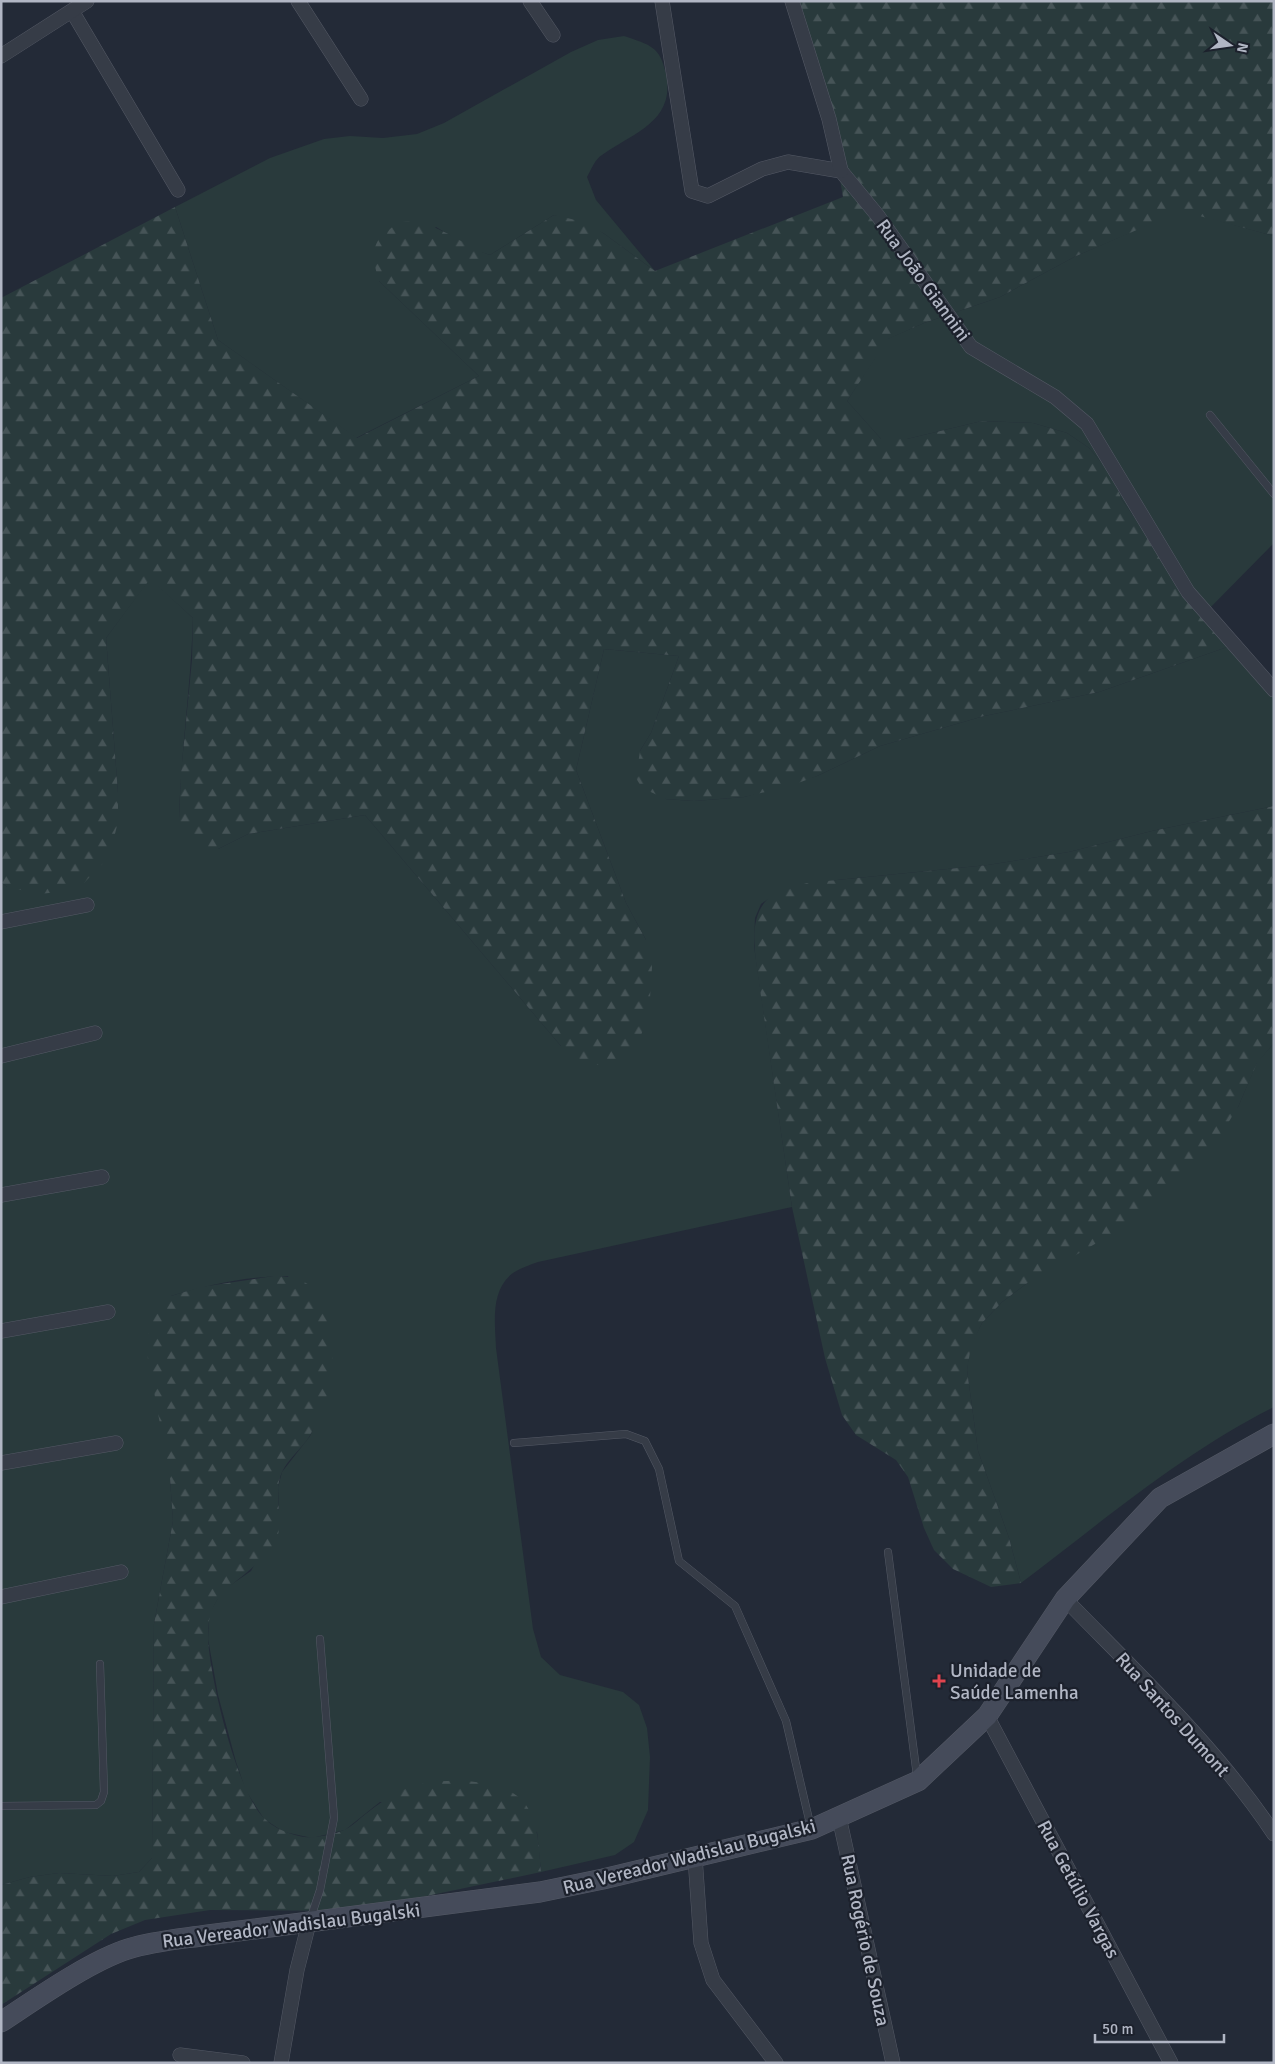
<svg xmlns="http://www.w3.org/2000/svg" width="1275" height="2064" font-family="Signika,sans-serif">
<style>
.grass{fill:#293a3c}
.forest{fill:url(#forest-firs)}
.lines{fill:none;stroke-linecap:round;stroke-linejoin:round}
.lane-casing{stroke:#545965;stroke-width:8}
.street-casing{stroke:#545965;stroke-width:15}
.secondary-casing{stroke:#545965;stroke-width:21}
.lane{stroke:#363c47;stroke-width:7}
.street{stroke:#363c47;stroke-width:14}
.secondary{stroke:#454b5a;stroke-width:20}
.health-dot{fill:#e0444e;stroke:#1c212c;stroke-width:2}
.labels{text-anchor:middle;stroke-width:4.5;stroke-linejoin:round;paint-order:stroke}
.street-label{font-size:19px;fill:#b1b6c4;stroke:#1c212c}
.poi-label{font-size:19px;fill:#b1b6c4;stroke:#1c212c;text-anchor:start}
</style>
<defs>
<pattern id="forest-firs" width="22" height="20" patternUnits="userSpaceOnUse" patternTransform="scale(1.25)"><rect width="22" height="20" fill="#293a3c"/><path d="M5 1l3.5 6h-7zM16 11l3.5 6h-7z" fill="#465457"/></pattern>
</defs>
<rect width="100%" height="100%" fill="#232a37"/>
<g class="grass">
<path d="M624,36c26,9 36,10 42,38 10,48 -34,59 -64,81 -7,4 -11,15 -15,22l9,23 59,71 -52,-38 -49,-18 -64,40 -16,-5 -38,-23 -57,54 100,95 -123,62 -138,-98 -43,-133 95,-49 54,-19 26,-3 33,2 34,-4 27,-11 127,-71 27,-12z"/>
<polygon points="1181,210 1274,236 1274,543 1204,614 1122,500 1111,474 1089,448 1067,433 1033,423 982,421 907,439 881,439 847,401 887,339 924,323 1000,297 1074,257"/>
<path d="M150,578l43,40c-2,67 -12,133 -14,201l39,30 30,-15 117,-19 196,231 85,-106 -20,-37 -50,-133 28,-121 75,7 -28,77 -11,18 26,48 28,2 50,-4 73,-21 63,-30 104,-30 115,-24 128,-45 47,50v109l-122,25 -83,21 -81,13 -151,15 -57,11 -19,13 -6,14 -1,28 38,261 -254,55c-8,3 -18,6 -25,11 -23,17 -18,50 -17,75l37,281 8,28 19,18 63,17 16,13 8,23 3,29 -2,53 -14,32 -19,13 -74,17 -4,-40 -157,-30 -35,28 -33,8 -28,-6 -20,-13 -18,-28 -10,-29 -18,-67 -10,-56 1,-25 13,-23 29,-20 28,-53 -1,-31 4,-15 28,-36 17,-41 -39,-119c-39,0 -80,9 -117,20l-1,182 3,43 -19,103 -2,234 -13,14 -26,4 -54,-3 -29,4 -29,8v-1003l6,5 111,-94 -12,-155z"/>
<path d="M1274,1043v364c-92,46 -172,115 -253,176l-12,-45 -31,-87 -11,-81 3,-24 12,-23 20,-21 24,-18 212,-177 19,-45z"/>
</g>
<g class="forest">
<path d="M793,1h481v235l-93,-25 -107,46 -74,40 -76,26 -36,16 -41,62 34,38h26l75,-18 51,2 34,10 22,15 22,26 11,26 105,147 -128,45 -115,24 -104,30 -63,30 -27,10 -46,11 -50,4 -28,-2 -24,-11 -6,-10 4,-27 11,-18 28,-77 -75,-7 -28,121 50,133 20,37 6,27 -3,46 -9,25 -17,23 -18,5 -21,-4 -23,-16 -196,-231 -117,19 -30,15h-20l-16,-14 -3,-16 2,-46 11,-113 1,-42 -43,-39 -44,59 12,155v29l-9,35 -25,26 -25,9 -20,2 -32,-7 -6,-5v-584l174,-91 43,133 139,98 122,-62 -100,-95c-5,-16 -10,-35 5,-47 4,-3 8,-7 12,-10 28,-13 68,23 94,31l64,-40 30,7 19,11 52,38 188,-74 -18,-106z"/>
<path d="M1274,806v237l-17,20 -19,44 -15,24 -53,61 -39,31 -105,61 -24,18 -20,21 -11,23 -4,24 11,81 31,87 12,45 -30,4 -38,-18 -19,-19 -10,-22 -16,-51 -12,-17 -40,-25 -14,-20 -17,-57 -33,-151 -34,-231c-4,-30 -12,-70 23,-86 8,-3 18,-4 26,-7l181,-18 81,-13 83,-21z"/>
<path d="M274,1276c12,0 29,2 37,11 22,25 26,78 16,109 -4,13 -11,29 -18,41 -8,12 -21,22 -27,35 -10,21 3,47 -6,69 -2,5 -8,10 -12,15 -26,30 -57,34 -56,81 1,38 29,157 57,182 11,11 34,20 50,18 9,-1 20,-3 29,-7 8,-3 16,-12 23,-17 12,-10 25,-17 38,-24 28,-13 103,-13 121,16 13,19 13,45 15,67l-186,39 -145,-1 -65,10 -34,14 -110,71v-120l29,-8 29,-4 54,3 26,-4 13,-14 2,-234 19,-103 -3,-43 -23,-124 2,-28 10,-20 12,-10 30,-9z"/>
</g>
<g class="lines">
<defs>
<g id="lane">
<polyline points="1210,415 1274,494"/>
<polyline points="514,1443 626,1434 645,1441 659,1469 679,1561 735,1606 786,1721 811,1828"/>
<polyline points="888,1552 917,1776"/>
<polyline points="1,1806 96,1805 101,1801 104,1792 100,1664"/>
<polyline points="310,1920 320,1890 334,1818 320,1639"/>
</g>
<g id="street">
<polyline points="298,1 361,99"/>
<polyline points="530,1 553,35"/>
<polyline points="662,1 692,191 708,196 762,169 788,162 841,171 878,216 971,347 1055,397 1087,424 1188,592 1274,690"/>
<polyline points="792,1 829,119 841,171"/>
<polyline points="72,11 178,190"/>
<polyline points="1,56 87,1"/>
<polyline points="1,922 87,905"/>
<polyline points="1,1056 95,1033"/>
<polyline points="1,1195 102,1177"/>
<polyline points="1,1331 108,1312"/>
<polyline points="1,1463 116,1443"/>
<polyline points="1,1597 121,1572"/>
<path d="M1065,1599c73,75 151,148 209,235"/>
<polyline points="987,1716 1171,2063"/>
<polyline points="839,1817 893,2063"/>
<polyline points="695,1857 701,1943 713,1980 776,2063"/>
<polyline points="180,2055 243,2063"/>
<polyline points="281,2063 297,1970 309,1923"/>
</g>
<path id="secondary" d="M1,2022c35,-23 89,-61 127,-73 26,-8 53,-10 80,-14l332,-43 63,-13 209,-50 106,-48 69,-65 78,-117 95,-101 114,-64"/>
</defs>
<use href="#lane" class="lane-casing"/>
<use href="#street" class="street-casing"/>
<use href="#secondary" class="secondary-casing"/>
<use href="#lane" class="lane"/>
<use href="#street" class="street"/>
<use href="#secondary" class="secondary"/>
</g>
<path class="health-dot" d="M936.5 1673.5h5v5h5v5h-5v5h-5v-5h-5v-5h5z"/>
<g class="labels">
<g class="street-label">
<text transform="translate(924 280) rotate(54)" y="7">Rua João Giannini</text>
<text transform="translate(1173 1714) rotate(48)" y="7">Rua Santos Dumont</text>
<text transform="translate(689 1856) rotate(-14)" y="7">Rua Vereador Wadislau Bugalski</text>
<text transform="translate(1079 1889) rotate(62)" y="7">Rua Getúlio Vargas</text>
<text transform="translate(291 1925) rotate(-7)" y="7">Rua Vereador Wadislau Bugalski</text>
<text transform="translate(866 1940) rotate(78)" y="7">Rua Rogério de Souza</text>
</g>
<g class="poi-label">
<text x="950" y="1677">Unidade de<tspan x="950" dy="22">Saúde Lamenha</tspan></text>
</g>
</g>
<rect width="1275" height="2064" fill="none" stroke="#b1b6c4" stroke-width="5"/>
<g transform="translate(1230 45) rotate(103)" stroke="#1c212c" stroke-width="4" paint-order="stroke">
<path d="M0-4L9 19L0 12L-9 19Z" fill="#b1b6c4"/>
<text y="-8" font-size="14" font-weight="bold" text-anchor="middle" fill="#b1b6c4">N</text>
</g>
<path d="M1095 2034v8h129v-8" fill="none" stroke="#b1b6c4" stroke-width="2.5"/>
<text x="1102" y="2034" font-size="15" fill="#b1b6c4" stroke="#1c212c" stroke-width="4" paint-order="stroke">50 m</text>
</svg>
